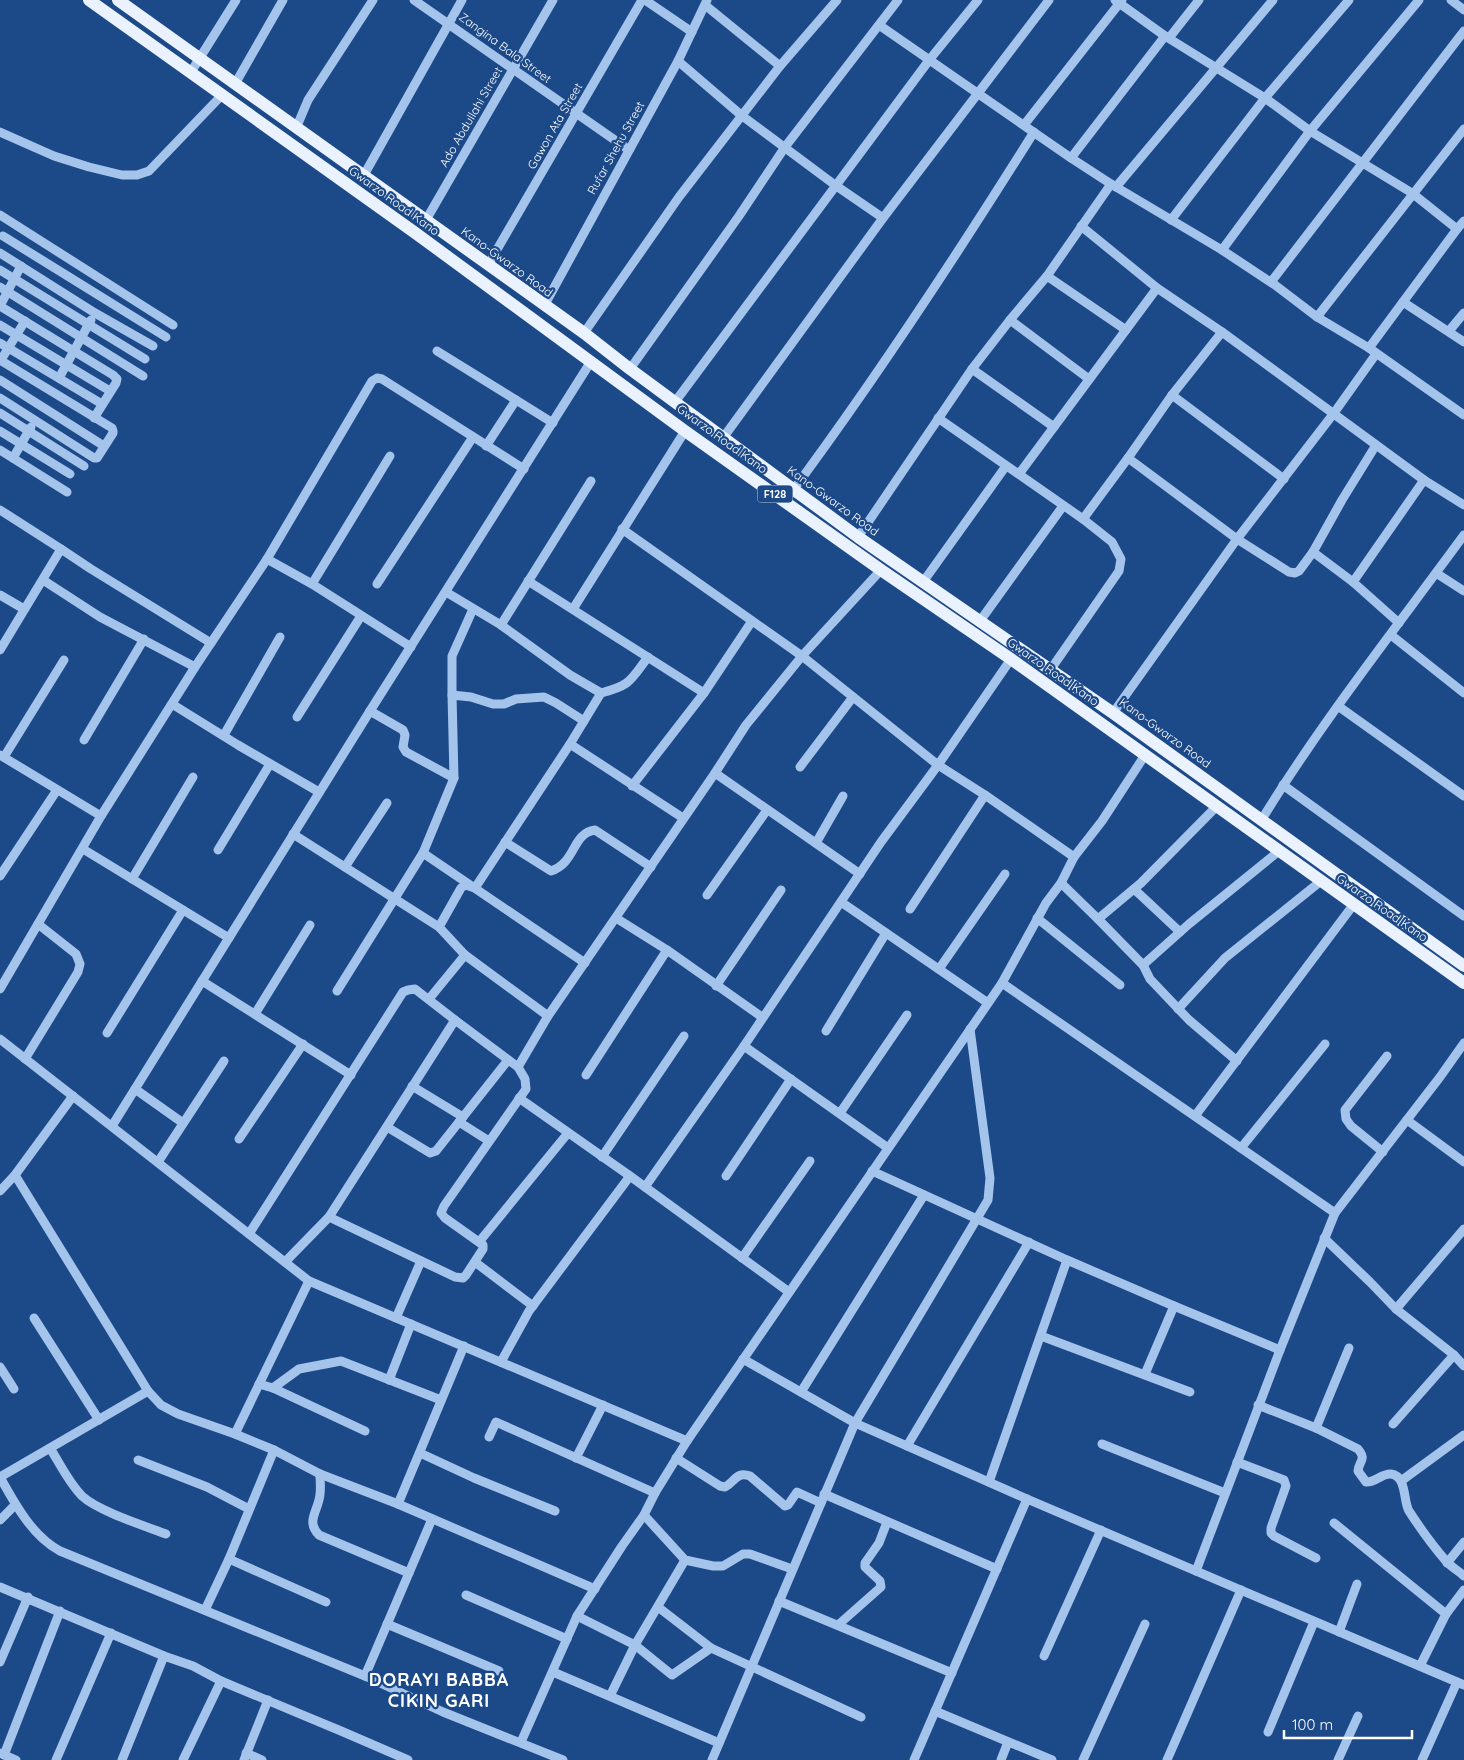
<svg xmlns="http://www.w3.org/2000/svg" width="1464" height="1760" font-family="Quicksand,sans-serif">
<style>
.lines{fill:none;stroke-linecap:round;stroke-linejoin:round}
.minor{stroke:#a4c4ec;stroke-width:9}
.major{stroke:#eaf2ff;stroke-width:12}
.labels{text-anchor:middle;stroke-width:4.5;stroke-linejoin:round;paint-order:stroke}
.shield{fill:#1c4988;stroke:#bbc8db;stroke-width:1}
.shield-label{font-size:11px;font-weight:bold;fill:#fff}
.street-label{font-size:12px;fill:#fff;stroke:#1c4988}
.district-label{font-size:18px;font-weight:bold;letter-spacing:1px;fill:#fff;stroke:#1c4988}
</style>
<rect width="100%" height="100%" fill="#1c4988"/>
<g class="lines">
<g class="minor">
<polyline points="414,0 629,150"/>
<polyline points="645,0 692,32"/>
<polyline points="1115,0 1165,36 1265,98 1310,131 1412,193 1457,229 1369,348"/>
<polyline points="1451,0 1464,10"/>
<polyline points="705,5 780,66"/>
<polyline points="879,25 1071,158 1111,184 1222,250 1275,285 1317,317 1369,348 1464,415"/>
<polyline points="1169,38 1199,0"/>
<polyline points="678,61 741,115 835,185 883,218"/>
<polyline points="191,72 236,0"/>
<polyline points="235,84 283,0"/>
<polyline points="1024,125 1122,0"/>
<polyline points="297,126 308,100 373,0"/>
<polyline points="0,132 54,156 89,167 122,175 137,175 149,171 222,95"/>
<polyline points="1071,158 1165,36"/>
<polyline points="364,175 462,0"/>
<polyline points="1116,187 1273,0"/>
<polyline points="0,215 173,325"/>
<polyline points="426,220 553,0"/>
<polyline points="1171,220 1265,98 1349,0"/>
<polyline points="1081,226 1157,288 1222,332 1424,480 1464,505"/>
<polyline points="1457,229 1464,221"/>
<polyline points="3,236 166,337"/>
<polyline points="1222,250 1310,131 1419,0"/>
<polyline points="0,253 95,313 153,346"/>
<polyline points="488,265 642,0"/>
<polyline points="0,270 145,359"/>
<polyline points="1047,276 1126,330"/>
<polyline points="1271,282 1464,31"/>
<polyline points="0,287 143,376"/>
<polyline points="1403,302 1464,342"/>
<polyline points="0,306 113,375 117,379 116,383 94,418"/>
<polyline points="0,306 21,266"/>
<polyline points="544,306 678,61 707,0"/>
<polyline points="1317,317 1464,129"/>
<polyline points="1010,320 1089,379"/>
<polyline points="0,325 110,391"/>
<polyline points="1449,331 1464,313"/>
<polyline points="584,333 679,197 780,66 837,0"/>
<polyline points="0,343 102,404"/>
<polyline points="437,351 553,423"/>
<polyline points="0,360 112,428 113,431 113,433 97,458 94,458 0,398"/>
<polyline points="1,360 25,321"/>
<polyline points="630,369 739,216 785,147 898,0"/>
<polyline points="972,369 1054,427"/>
<polyline points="59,378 91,320"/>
<polyline points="0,380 104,446"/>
<polyline points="1172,395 1284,479"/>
<polyline points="675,402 930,59 978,0"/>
<polyline points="0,413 84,466"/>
<polyline points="938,418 1083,519 1112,542 1121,559 1119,571 1051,669"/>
<polyline points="0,431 70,474"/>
<polyline points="723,438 883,218 1049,0"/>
<polyline points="1376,445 1342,500 1313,552 1353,582 1399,623"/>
<polyline points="486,446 516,400"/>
<polyline points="0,450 67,492"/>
<polyline points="13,458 31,427"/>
<polyline points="1128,458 1237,539 1289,572 1295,573 1299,571 1313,552"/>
<polyline points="1019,474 1157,288"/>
<path d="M785,501c89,-119 170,-243 249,-369"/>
<polyline points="0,510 61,549 0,650"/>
<polyline points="1083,519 1128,458 1172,395 1222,332"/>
<polyline points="622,529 802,656 938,765 985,795 1074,857"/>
<polyline points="858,537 972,369 1010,320 1047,276 1111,184"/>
<polyline points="61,549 91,569 211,643"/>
<polyline points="267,559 312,584 411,647"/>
<polyline points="1436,573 1464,591"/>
<polyline points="43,580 100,617 195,667"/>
<polyline points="528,581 704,693"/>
<polyline points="923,582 1006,466"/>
<polyline points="1353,582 1424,480"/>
<polyline points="312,584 390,456"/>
<polyline points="377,584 473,437"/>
<polyline points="446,592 501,625 570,675 601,693 570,744 475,888 465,885 461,888 439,927 465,955 548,1016"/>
<polyline points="0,595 24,609"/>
<polyline points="573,609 685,431"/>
<polyline points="980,621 1063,506"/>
<polyline points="501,625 591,481"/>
<polyline points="1391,635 1464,693"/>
<path d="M601,693c30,-8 29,-12 47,-36"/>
<polyline points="452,695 452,656 473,609"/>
<polyline points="172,704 238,745 319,792"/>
<polyline points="1338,706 1464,796"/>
<polyline points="370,711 403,730 405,735 403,747 406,752 454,778"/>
<polyline points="1113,713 1237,539 1334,413 1376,354"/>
<polyline points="297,717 361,616"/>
<polyline points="224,735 280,637"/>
<polyline points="84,740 144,639"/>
<polyline points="570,744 683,818"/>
<polyline points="0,755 101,816"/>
<polyline points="4,757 64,660"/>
<polyline points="800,767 853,697"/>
<polyline points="715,773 860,874"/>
<polyline points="1283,785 1464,916"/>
<polyline points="632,786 704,693 752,621"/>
<path d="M1262,819c61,-99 134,-191 202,-284"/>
<polyline points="293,834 439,927"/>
<path d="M505,842l46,29c25,-8 21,-38 44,-41l56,37"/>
<polyline points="816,843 843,796"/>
<polyline points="83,849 229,938"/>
<polyline points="218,850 270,764"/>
<polyline points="423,853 454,778 452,695 471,697 493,704 504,704 516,699 544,697 556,703 584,721"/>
<polyline points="345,867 387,803"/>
<polyline points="0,876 57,790"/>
<polyline points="132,879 193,777"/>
<polyline points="1061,883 1098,919 1143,965 1150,979 1189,1020 1237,1061"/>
<polyline points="1134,889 1180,932"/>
<polyline points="707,895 767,810"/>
<polyline points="841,902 988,1003"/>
<polyline points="910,909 985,795"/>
<polyline points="616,918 667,950 762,1017"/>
<polyline points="1037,918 1120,985"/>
<polyline points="1098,919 1141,883 1217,806"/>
<polyline points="1143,965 1189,924 1279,851"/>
<polyline points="939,969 1005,874"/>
<polyline points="202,981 351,1075"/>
<polyline points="1002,983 1335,1213"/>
<polyline points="716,986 781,890"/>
<polyline points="0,989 101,816 195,667 267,559 372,381 377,378 382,379 524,469"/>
<polyline points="337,991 423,853 585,963"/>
<polyline points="429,999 465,955"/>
<polyline points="1178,1009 1225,958 1321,881"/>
<polyline points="255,1014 310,925"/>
<polyline points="826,1031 886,933"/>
<polyline points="107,1033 183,910"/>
<polyline points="0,1039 309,1281 687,1441"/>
<polyline points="744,1046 888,1148"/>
<polyline points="25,1059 78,972 80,964 76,954 38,924"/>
<polyline points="586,1075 667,950"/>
<polyline points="412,1086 463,1117"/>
<polyline points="135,1089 183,1123"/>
<polyline points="519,1098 630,1176 789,1292"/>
<polyline points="840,1113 907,1015"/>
<polyline points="1195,1116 1354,904"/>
<polyline points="1407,1120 1464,1162"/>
<polyline points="459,1122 489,1141"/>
<polyline points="112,1126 370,711 590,363"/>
<polyline points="387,1127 430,1153 436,1151 508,1060"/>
<polyline points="239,1139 303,1044"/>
<polyline points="1241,1148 1325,1044"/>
<polyline points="1383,1152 1351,1126 1346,1119 1345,1110 1387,1056"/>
<polyline points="602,1157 684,1036"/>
<polyline points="158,1162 224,1061"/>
<polyline points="872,1171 1067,1260"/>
<polyline points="15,1175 148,1391 161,1405 178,1414 235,1434 274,1450 320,1474 398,1504 595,1589"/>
<polyline points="726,1176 791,1079"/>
<polyline points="645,1187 744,1046 881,842 938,765 1011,659"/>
<polyline points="0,1191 15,1175 73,1096"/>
<polyline points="329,1217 455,1020 518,1067"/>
<polyline points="249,1234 403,992 408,990 415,989 455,1020"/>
<polyline points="1324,1238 1370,1282 1396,1309 1454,1355 1464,1366"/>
<polyline points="479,1242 568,1133"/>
<polyline points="742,1258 810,1161"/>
<polyline points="285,1262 329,1217 455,1277 463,1278 466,1275 483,1249 483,1245 445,1218 441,1213 444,1206 526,1089 525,1079 518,1067 548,1016 715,773 746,725 802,656 881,570"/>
<polyline points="475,1262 533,1306"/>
<polyline points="1396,1309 1464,1229"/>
<polyline points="34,1318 99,1420"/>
<polyline points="396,1318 421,1261"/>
<polyline points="1041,1336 1190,1392"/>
<polyline points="743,1359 855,1423 1027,1499 1464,1685"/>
<polyline points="501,1362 529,1311 630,1176"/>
<polyline points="0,1367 14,1389"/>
<polyline points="1145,1374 1174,1306"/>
<polyline points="389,1380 411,1324"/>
<polyline points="259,1384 273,1388 365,1431"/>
<polyline points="273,1388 299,1369 341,1361 441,1400"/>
<polyline points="801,1392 924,1195"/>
<path d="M1258,1405l58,23 42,21c9,11 1,11 0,22l8,11c9,1 16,-9 25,-8 16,2 12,27 18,37 11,17 24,35 37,50 5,6 13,10 18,15"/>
<polyline points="1393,1424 1454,1355"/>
<polyline points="1316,1428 1349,1348"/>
<polyline points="235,1434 309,1281"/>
<polyline points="489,1437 496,1422 655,1493"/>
<polyline points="1102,1444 1225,1493"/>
<polyline points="907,1446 1029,1242"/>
<path d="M50,1448c10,16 19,35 32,48 16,15 63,30 84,38"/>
<polyline points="420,1453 474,1478 555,1511"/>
<polyline points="576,1458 603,1405"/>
<path d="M676,1458l44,28 5,1c10,-5 11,-16 25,-11l35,30 3,-1 9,-13 24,11"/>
<polyline points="138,1460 207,1487 249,1509"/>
<polyline points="1237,1462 1284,1480 1286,1486 1271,1528 1271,1533 1274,1536 1316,1558"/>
<path d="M320,1474c0,7 1,14 0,20 -1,16 -15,27 -1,41l90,38"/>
<path d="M0,1477c15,27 32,59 60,74l305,125 78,36 120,48"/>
<polyline points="0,1477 148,1391"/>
<polyline points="1401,1481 1464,1435"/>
<polyline points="989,1482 1067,1260 1174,1306 1280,1350"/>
<polyline points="824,1494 997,1569"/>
<polyline points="398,1504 464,1346"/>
<polyline points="644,1515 685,1560 713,1566 723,1566 743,1554 750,1554 792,1569"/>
<polyline points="0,1520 15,1505"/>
<polyline points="1334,1523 1446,1614 1420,1666"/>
<polyline points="229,1559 326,1602"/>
<polyline points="1447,1563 1464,1542"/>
<polyline points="1196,1571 1280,1350 1335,1213 1440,1077 1464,1043"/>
<polyline points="0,1587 164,1656 193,1666 221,1681 341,1731 408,1760"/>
<polyline points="466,1595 567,1639"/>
<polyline points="779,1601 952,1673"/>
<polyline points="658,1607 711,1648 861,1717"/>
<polyline points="205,1610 229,1559 274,1450"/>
<polyline points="1446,1614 1464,1590"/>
<polyline points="577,1616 635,1645 672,1675 711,1648"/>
<polyline points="387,1624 499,1671"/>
<polyline points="838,1625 881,1587 880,1581 865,1567 865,1563 879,1543 887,1522"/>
<polyline points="1339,1632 1357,1584"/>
<polyline points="1044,1656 1101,1530"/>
<polyline points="0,1662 28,1597"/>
<polyline points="553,1672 719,1743"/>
<polyline points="365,1676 432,1519"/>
<polyline points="610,1696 635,1645 685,1560"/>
<polyline points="935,1711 1052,1760"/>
<polyline points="1268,1732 1314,1622"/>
<polyline points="521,1742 577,1616 622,1546 644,1515 655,1493 687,1441 1002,983 1046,903 1061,883 1074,857 1102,821 1145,755"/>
<polyline points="0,1753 16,1760"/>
<polyline points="246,1753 262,1760"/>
<polyline points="4,1755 60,1611"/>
<polyline points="56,1760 111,1633"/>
<polyline points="122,1760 164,1656"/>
<polyline points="183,1760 221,1681"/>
<polyline points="244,1760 268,1700"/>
<polyline points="712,1760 855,1423 988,1200 990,1178 970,1029"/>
<polyline points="914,1760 1027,1499"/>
<polyline points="1001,1760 1008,1742"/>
<polyline points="1083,1760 1145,1624"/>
<polyline points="1167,1760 1241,1590"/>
<polyline points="1338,1760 1358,1716"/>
<polyline points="1422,1760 1457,1682"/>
</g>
<g class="major">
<polyline points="89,0 414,232 685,431 881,570 1011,659 1464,983"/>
<polyline points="118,0 584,333 630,369 858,537 1113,713 1464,966"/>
</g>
</g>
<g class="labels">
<rect class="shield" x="757.5" y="485.5" width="35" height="17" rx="4"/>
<g class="shield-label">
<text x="775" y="498">F128</text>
</g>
<g class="street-label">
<text transform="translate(505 48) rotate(36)" y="4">Zangina Bala Street</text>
<text transform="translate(471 117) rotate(-60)" y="4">Ado Abdullahi Street</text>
<text transform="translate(555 126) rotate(-60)" y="4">Gawon Ata Street</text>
<text transform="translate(616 148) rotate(-61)" y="4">Rufar Shehu Street</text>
<text transform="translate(394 201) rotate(36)" y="4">Gwarzo Road Kano</text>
<text transform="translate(507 262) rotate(36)" y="4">Kano-Gwarzo Road</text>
<text transform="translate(722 439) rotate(36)" y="4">Gwarzo Road Kano</text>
<text transform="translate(833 501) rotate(36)" y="4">Kano-Gwarzo Road</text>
<text transform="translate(1053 672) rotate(35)" y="4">Gwarzo Road Kano</text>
<text transform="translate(1165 733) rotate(36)" y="4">Kano-Gwarzo Road</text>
<text transform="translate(1382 908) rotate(35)" y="4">Gwarzo Road Kano</text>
</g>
<g class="district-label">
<text x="439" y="1686">DORAYI BABBA<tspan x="439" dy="21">CIKIN GARI</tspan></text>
</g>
</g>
<path d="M1284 1730v8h128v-8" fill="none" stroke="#ffffff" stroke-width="2.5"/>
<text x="1292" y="1730" font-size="15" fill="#ffffff" stroke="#1c4988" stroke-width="4" paint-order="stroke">100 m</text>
</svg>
